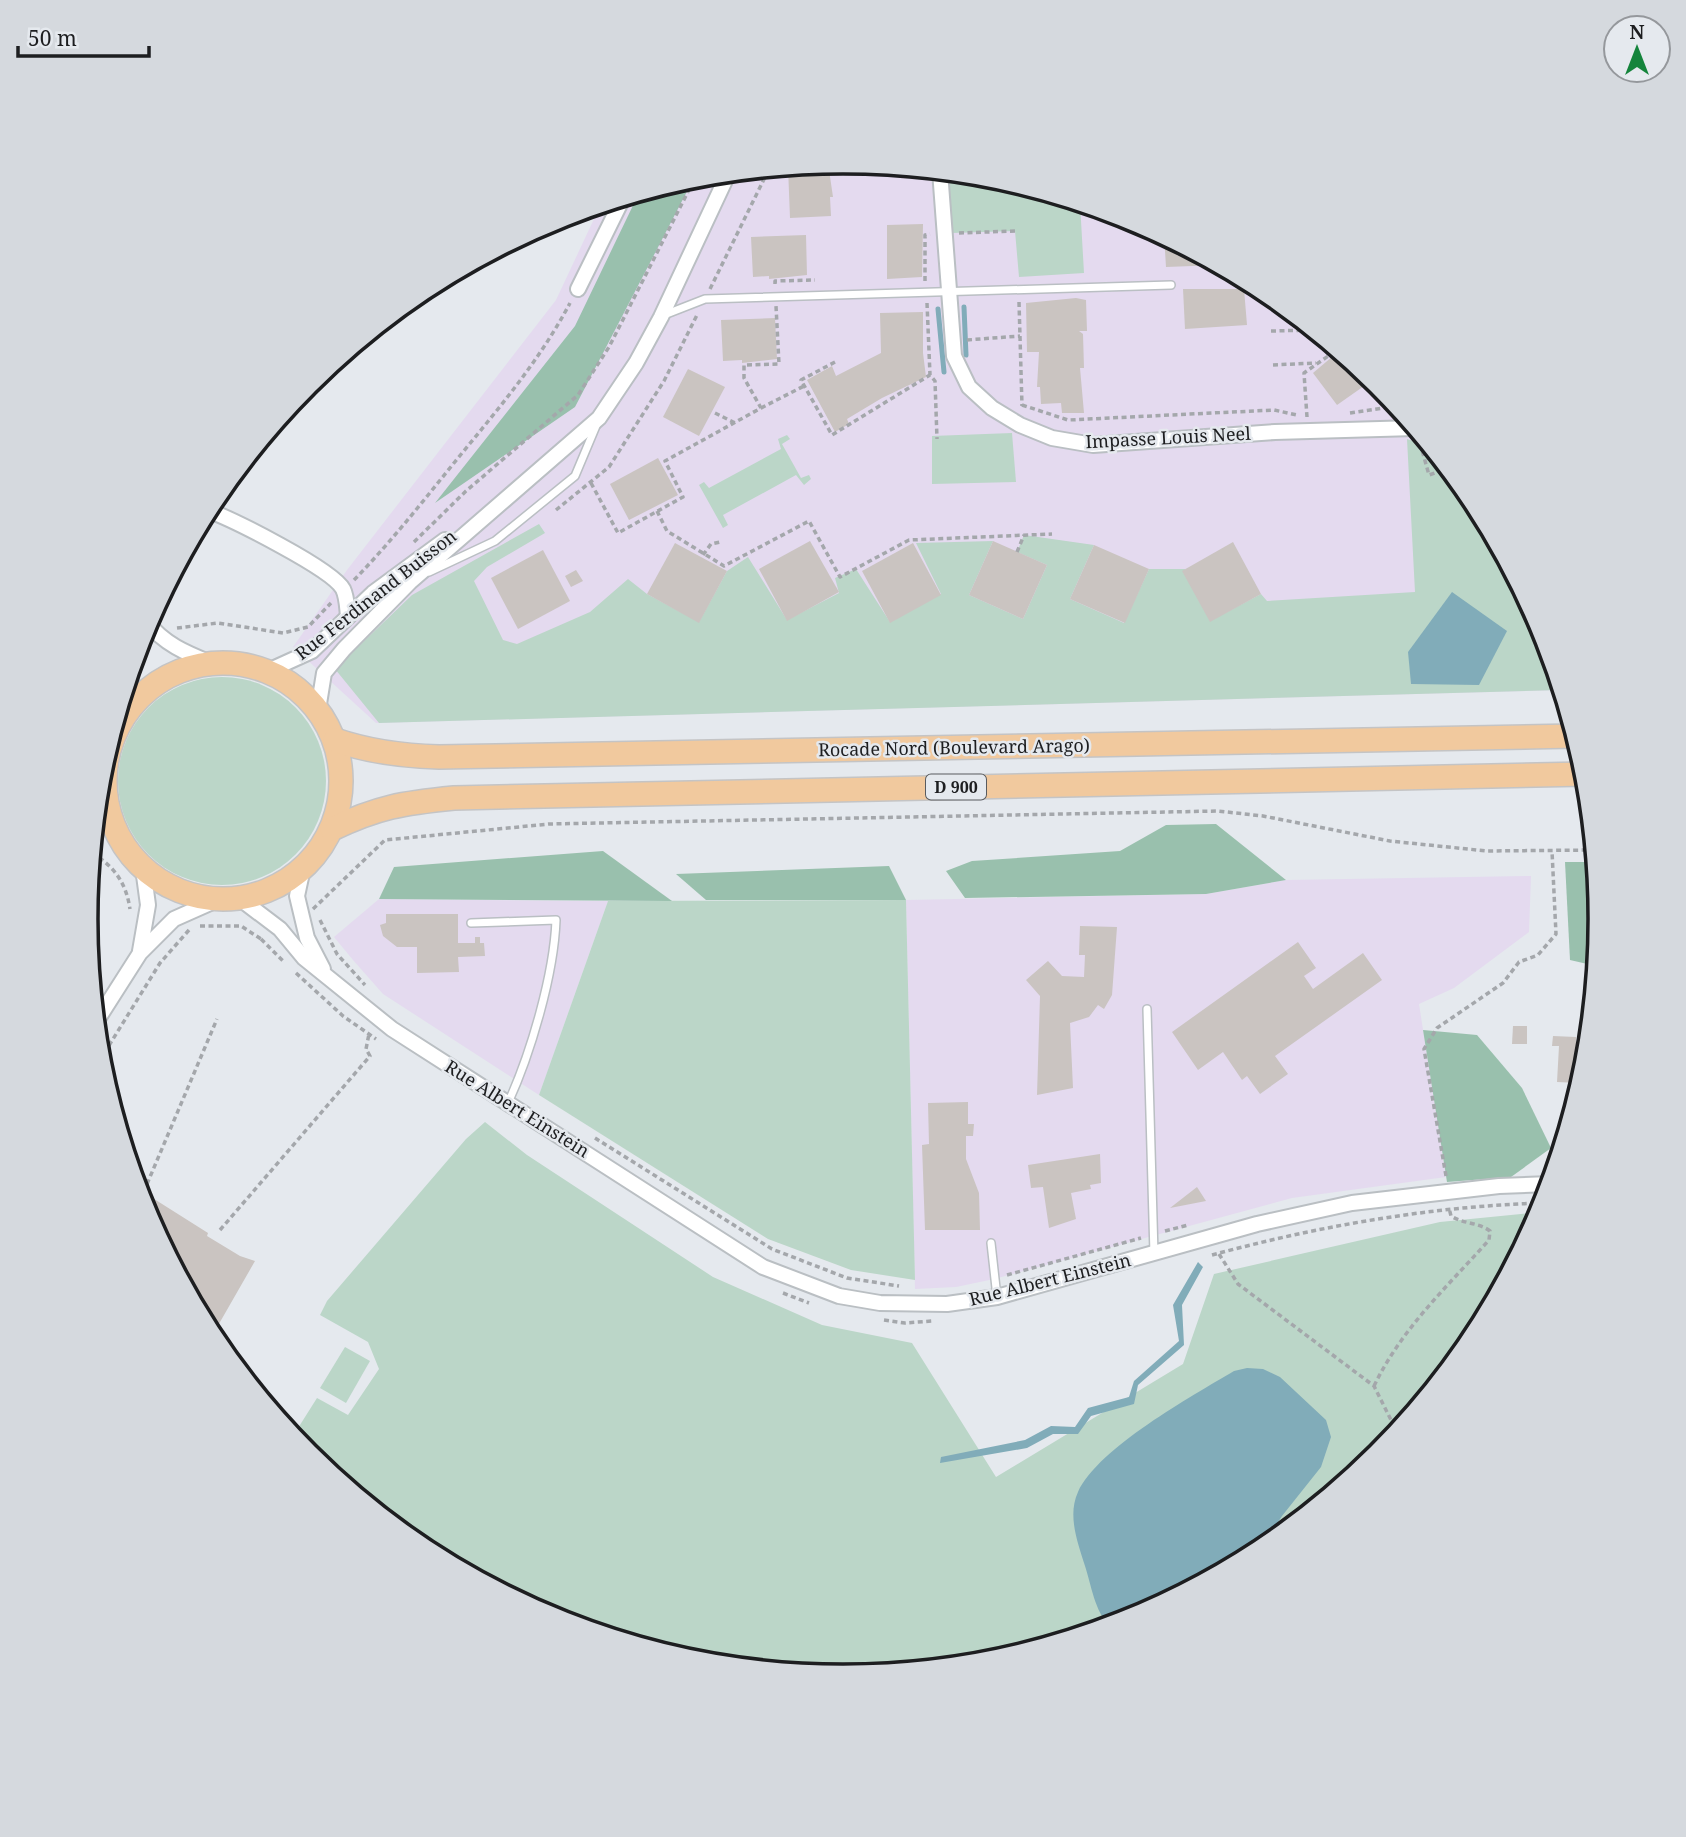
<svg xmlns="http://www.w3.org/2000/svg" width="1686" height="1837" font-family="'Noto Serif',serif">
<style>
.commercial{fill:#e4daef}
.green{fill:#bbd6c8}
.forest{fill:#99c0ad}
.water{fill:#81acb9}
.lines{fill:none;stroke-linecap:round;stroke-linejoin:round}
.stream{stroke:#81acb9;stroke-width:5}
.building{fill:#cac4c1}
.lane-casing{stroke:#babfc3;stroke-width:10}
.street-casing{stroke:#babfc3;stroke-width:18}
.primary-casing{stroke:#c4c4c5;stroke-width:26}
.path{stroke:#a4a7ab;stroke-width:3.5;stroke-dasharray:5 3.5;stroke-linecap:butt}
.lane{stroke:#fff;stroke-width:7}
.street{stroke:#fff;stroke-width:14}
.primary{stroke:#f1c99e;stroke-width:23}
.labels{text-anchor:middle;stroke-width:5;stroke-linejoin:round;paint-order:stroke}
.shield{fill:#e5e9ee;stroke:#595b5e;stroke-width:2}
.shield-label{font-size:16px;font-weight:bold;fill:#1d1e20}
.street-label{font-size:18px;fill:#1d1e20;stroke:#e5e9ee}
.rim{fill:none;stroke:#1d1e20;stroke-width:3.5}
</style>
<rect width="100%" height="100%" fill="#e5e9ee"/>
<g class="commercial">
<polygon points="843,161 991,176 1133,219 1264,289 1379,383 1473,498 1543,629 1561,690 376,723 293,647 347,570 556,300 601,204 696,176"/>
<polygon points="1531,876 1529,932 1454,988 1419,1004 1446,1177 1292,1198 994,1279 956,1287 915,1289 906,900 1206,894 1286,880"/>
<polygon points="379,899 608,901 539,1095 383,994 353,960 334,937"/>
</g>
<g class="green">
<polygon points="949,172 991,176 1080,203 1084,273 1019,277 1015,231 952,233"/>
<polygon points="1012,433 1016,482 932,484 932,436"/>
<polygon points="787,435 790,439 782,444 801,478 809,475 811,479 804,485 796,475 723,515 728,525 723,528 699,485 704,482 709,488 781,449 778,439"/>
<polygon points="1407,439 1431,447 1473,498 1543,629 1561,690 379,723 335,669 412,595 539,524 545,533 487,567 474,581 503,640 517,644 590,612 628,579 647,594 699,622 727,571 748,557 787,620 839,593 835,578 856,569 890,622 941,594 916,543 993,541 969,595 1023,619 1047,565 1017,552 1024,535 1094,545 1070,599 1124,623 1149,569 1185,569 1210,621 1261,594 1267,601 1415,592"/>
<circle cx="222" cy="781" r="104"/>
<polygon points="906,900 915,1280 851,1270 768,1239 539,1095 608,901"/>
<polygon points="485,1122 527,1155 713,1277 822,1325 912,1343 996,1477 1183,1364 1214,1274 1440,1222 1540,1212 1472,1340 1378,1454 1263,1548 1132,1618 990,1661 843,1676 695,1661 553,1618 422,1548 307,1454 293,1436 317,1398 348,1415 379,1369 368,1342 320,1315 327,1301 466,1139"/>
<polygon points="345,1347 370,1361 346,1403 320,1388"/>
</g>
<g class="forest">
<polygon points="695,176 575,407 435,503 575,326 639,193"/>
<polygon points="1216,824 1286,880 1206,894 965,898 946,871 972,861 1120,851 1166,825"/>
<polygon points="603,851 672,901 379,899 394,867"/>
<polygon points="1565,862 1595,862 1600,919 1596,966 1570,960"/>
<polygon points="889,866 906,900 706,900 676,874"/>
<polygon points="1423,1030 1477,1035 1522,1088 1551,1148 1511,1177 1447,1182"/>
</g>
<g class="water">
<polygon points="1452,592 1507,631 1479,685 1411,684 1408,652"/>
<polygon points="1198,1262 1203,1267 1182,1305 1184,1345 1138,1385 1134,1404 1091,1416 1078,1434 1053,1434 1027,1448 940,1463 941,1457 1025,1440 1051,1426 1075,1427 1088,1408 1129,1397 1134,1381 1179,1341 1173,1305"/>
<path d="M1247,1368l16,1 17,8 46,43 5,17 -10,30 -39,49 -23,35 -127,67 -23,7c-14,-13 -18,-41 -24,-59 -7,-23 -18,-50 -7,-74 20,-44 114,-96 156,-121z"/>
</g>
<g class="lines">
<g class="stream">
<polyline points="964,307 966,355"/>
<polyline points="938,309 944,372"/>
</g>
</g>
<g class="building">
<polygon points="828,163 833,197 830,197 831,216 790,218 788,167"/>
<polygon points="923,224 922,277 887,279 887,225"/>
<polygon points="806,235 807,275 769,279 769,276 753,277 751,237"/>
<polygon points="1164,235 1190,249 1219,265 1166,267"/>
<polygon points="1183,289 1244,289 1247,325 1185,329"/>
<polygon points="1076,298 1086,300 1087,331 1079,331 1083,334 1084,368 1080,368 1084,413 1062,413 1061,403 1041,404 1040,387 1037,387 1039,352 1027,352 1026,303"/>
<polygon points="923,312 923,353 926,377 882,398 847,419 849,424 835,432 807,380 832,366 836,376 881,353 880,313"/>
<polygon points="775,318 777,359 742,363 742,360 723,361 721,320"/>
<polygon points="1339,351 1374,379 1337,405 1313,373"/>
<polygon points="688,369 725,387 699,436 663,417"/>
<polygon points="658,458 678,495 629,520 610,484"/>
<polygon points="810,541 839,592 787,621 759,569"/>
<polygon points="993,541 1047,565 1023,619 969,595"/>
<polygon points="1233,542 1261,594 1210,622 1182,571"/>
<polygon points="675,543 727,571 699,623 647,594"/>
<polygon points="913,543 941,595 890,623 862,571"/>
<polygon points="1094,545 1149,569 1125,623 1070,599"/>
<polygon points="543,550 570,601 518,629 491,578"/>
<polygon points="576,570 583,581 571,587 565,576"/>
<polygon points="386,914 458,914 458,943 475,943 475,937 480,937 480,943 484,943 485,956 458,957 459,972 417,973 417,947 397,947 383,936 380,925 386,923"/>
<polygon points="1080,926 1117,927 1112,995 1104,1009 1098,1005 1089,1017 1070,1023 1073,1088 1037,1095 1040,996 1026,980 1048,961 1062,976 1084,977 1085,955 1079,955"/>
<polygon points="1298,942 1316,968 1304,976 1313,989 1363,953 1382,980 1275,1056 1288,1074 1260,1094 1247,1076 1242,1080 1223,1052 1198,1070 1172,1032"/>
<polygon points="1587,997 1592,997 1590,1024 1586,1024"/>
<polygon points="1513,1026 1527,1026 1527,1044 1512,1044"/>
<polygon points="1553,1036 1576,1037 1576,1047 1580,1047 1579,1083 1557,1082 1559,1046 1552,1046"/>
<polygon points="968,1102 968,1124 974,1124 973,1136 966,1136 966,1159 979,1193 980,1230 925,1230 922,1145 929,1144 928,1103"/>
<polygon points="1100,1154 1101,1183 1090,1185 1091,1189 1071,1193 1076,1219 1049,1228 1043,1187 1031,1188 1028,1165"/>
<polygon points="1197,1187 1206,1201 1170,1208"/>
<polygon points="151,1197 208,1233 207,1236 240,1256 255,1261 212,1336 144,1209"/>
</g>
<g class="lines">
<defs>
<g id="lane">
<polyline points="664,315 705,299 1171,285"/>
<polyline points="429,572 495,541 575,476 596,426"/>
<path d="M471,923l85,-3c-2,54 -25,133 -48,183"/>
<polyline points="1147,1009 1154,1254"/>
<polyline points="991,1243 997,1297"/>
</g>
<g id="street">
<polyline points="940,171 954,356 969,387 992,408 1020,425 1052,438 1093,445 1275,432 1415,428"/>
<polyline points="578,289 623,198"/>
<path d="M207,510c25,9 125,59 136,79 4,8 4,19 5,27"/>
<path d="M147,622c17,22 39,31 64,41"/>
<polyline points="268,671 312,651 373,593 445,540"/>
<polyline points="318,710 324,673 344,649 410,582 599,418 636,363 661,317 729,172"/>
<polyline points="303,868 297,896 307,938 323,969"/>
<polyline points="239,898 280,929 304,958 392,1029 763,1267 839,1296 880,1303 947,1304 997,1297 1257,1224 1352,1203 1499,1186 1550,1184"/>
<polyline points="140,951 148,905 143,868"/>
<polyline points="96,1022 140,953 174,919 219,899"/>
</g>
<g id="primary">
<circle cx="223" cy="781" r="118"/>
<path d="M335,740c35,12 67,16 104,17l1136,-21"/>
<path d="M332,829c46,-22 71,-26 122,-31l1132,-24"/>
</g>
</defs>
<use href="#lane" class="lane-casing"/>
<use href="#street" class="street-casing"/>
<use href="#primary" class="primary-casing"/>
<g class="path">
<polyline points="959,233 1015,231"/>
<polyline points="925,281 925,235 930,234"/>
<polyline points="775,284 775,281 815,280"/>
<polyline points="710,289 769,169"/>
<polyline points="1019,302 1022,406"/>
<polyline points="927,303 930,375 935,381 937,439"/>
<polyline points="1294,314 1295,329"/>
<polyline points="1271,331 1314,330"/>
<polyline points="967,340 1020,336"/>
<polyline points="835,362 801,380 832,435 930,375"/>
<polyline points="1273,365 1316,363"/>
<polyline points="1022,405 1068,420 1274,410 1297,415"/>
<polyline points="761,408 804,386"/>
<polyline points="715,413 735,423"/>
<polyline points="1350,413 1398,406"/>
<polyline points="1307,417 1304,373 1334,352 1323,337"/>
<polyline points="1420,443 1429,475 1449,468"/>
<polyline points="591,483 618,533 683,497 665,461 761,408 744,378 744,365 779,364 776,306"/>
<polyline points="556,510 609,467 664,381 697,315"/>
<polyline points="657,511 667,531 724,566 809,521 840,577 909,540 1052,534"/>
<polyline points="414,542 466,491 578,395 609,347 696,176"/>
<polyline points="1017,552 1024,535"/>
<polyline points="703,555 711,544 720,542"/>
<path d="M354,580c37,-38 70,-80 104,-122 41,-50 82,-98 112,-155"/>
<polyline points="177,628 218,623 283,633 308,627 331,603"/>
<polyline points="1542,647 1546,640"/>
<polyline points="138,648 144,643"/>
<path d="M92,853c23,14 34,30 38,56"/>
<polyline points="313,909 385,840 549,824 1218,811 1263,816 1390,841 1487,851 1594,850"/>
<polyline points="320,920 337,954 365,985"/>
<polyline points="200,926 241,926 261,939 264,938"/>
<polyline points="261,939 285,963"/>
<polyline points="296,973 343,1016 376,1039"/>
<polyline points="100,1060 160,963 189,930"/>
<polyline points="595,1138 772,1249 847,1278 899,1286"/>
<polyline points="1446,1176 1424,1049 1437,1028 1503,983 1519,962 1538,955 1556,934 1552,851"/>
<polyline points="147,1184 217,1019"/>
<polyline points="220,1230 370,1056 366,1049 369,1034"/>
<polyline points="1165,1231 1188,1225"/>
<polyline points="1219,1254 1238,1284 1374,1386 1397,1432"/>
<path d="M1212,1255c107,-29 221,-49 332,-52"/>
<polyline points="1007,1275 1141,1238"/>
<polyline points="783,1293 809,1303"/>
<polyline points="884,1320 905,1323 932,1321"/>
<path d="M1374,1386c28,-58 73,-99 115,-146l1,-9c-12,-9 -27,-7 -39,-15l-2,-8"/>
</g>
<use href="#lane" class="lane"/>
<use href="#street" class="street"/>
<use href="#primary" class="primary"/>
</g>
<g class="labels">
<rect class="shield" x="926" y="774.5" width="60" height="25" rx="5"/>
<g class="shield-label">
<text x="956" y="793">D 900</text>
</g>
<g class="street-label">
<text transform="translate(1168 438) rotate(-3)" y="6">Impasse Louis Neel</text>
<text transform="translate(376 595) rotate(-38)" y="6">Rue Ferdinand Buisson</text>
<text transform="translate(954 748) rotate(-1)" y="6">Rocade Nord (Boulevard Arago)</text>
<text transform="translate(517 1109) rotate(32)" y="6">Rue Albert Einstein</text>
<text transform="translate(1050 1280) rotate(-14)" y="6">Rue Albert Einstein</text>
</g>
</g>
<path d="M0 0H1686V1837H0ZM98 919a745 745 0 1 1 1490 0a745 745 0 1 1-1490 0Z" fill="#d5d9de" fill-rule="evenodd"/>
<path class="rim" d="M98 919a745 745 0 1 1 1490 0a745 745 0 1 1-1490 0Z"/>
<g transform="translate(1637 49)"><circle r="33" fill="#e5e9ee" stroke="#95989c" stroke-width="2"/>
<path d="M0-5L12 26L0 18L-12 26Z" fill="#14843b"/>
<text y="-10" font-size="19" font-weight="bold" text-anchor="middle" fill="#1d1e20">N</text>
</g>
<path d="M18 46v10h131v-10" fill="none" stroke="#1d1e20" stroke-width="3.5"/>
<text x="28" y="46" font-size="21" fill="#1d1e20" stroke="#e5e9ee" stroke-width="5" paint-order="stroke">50 m</text>
</svg>
